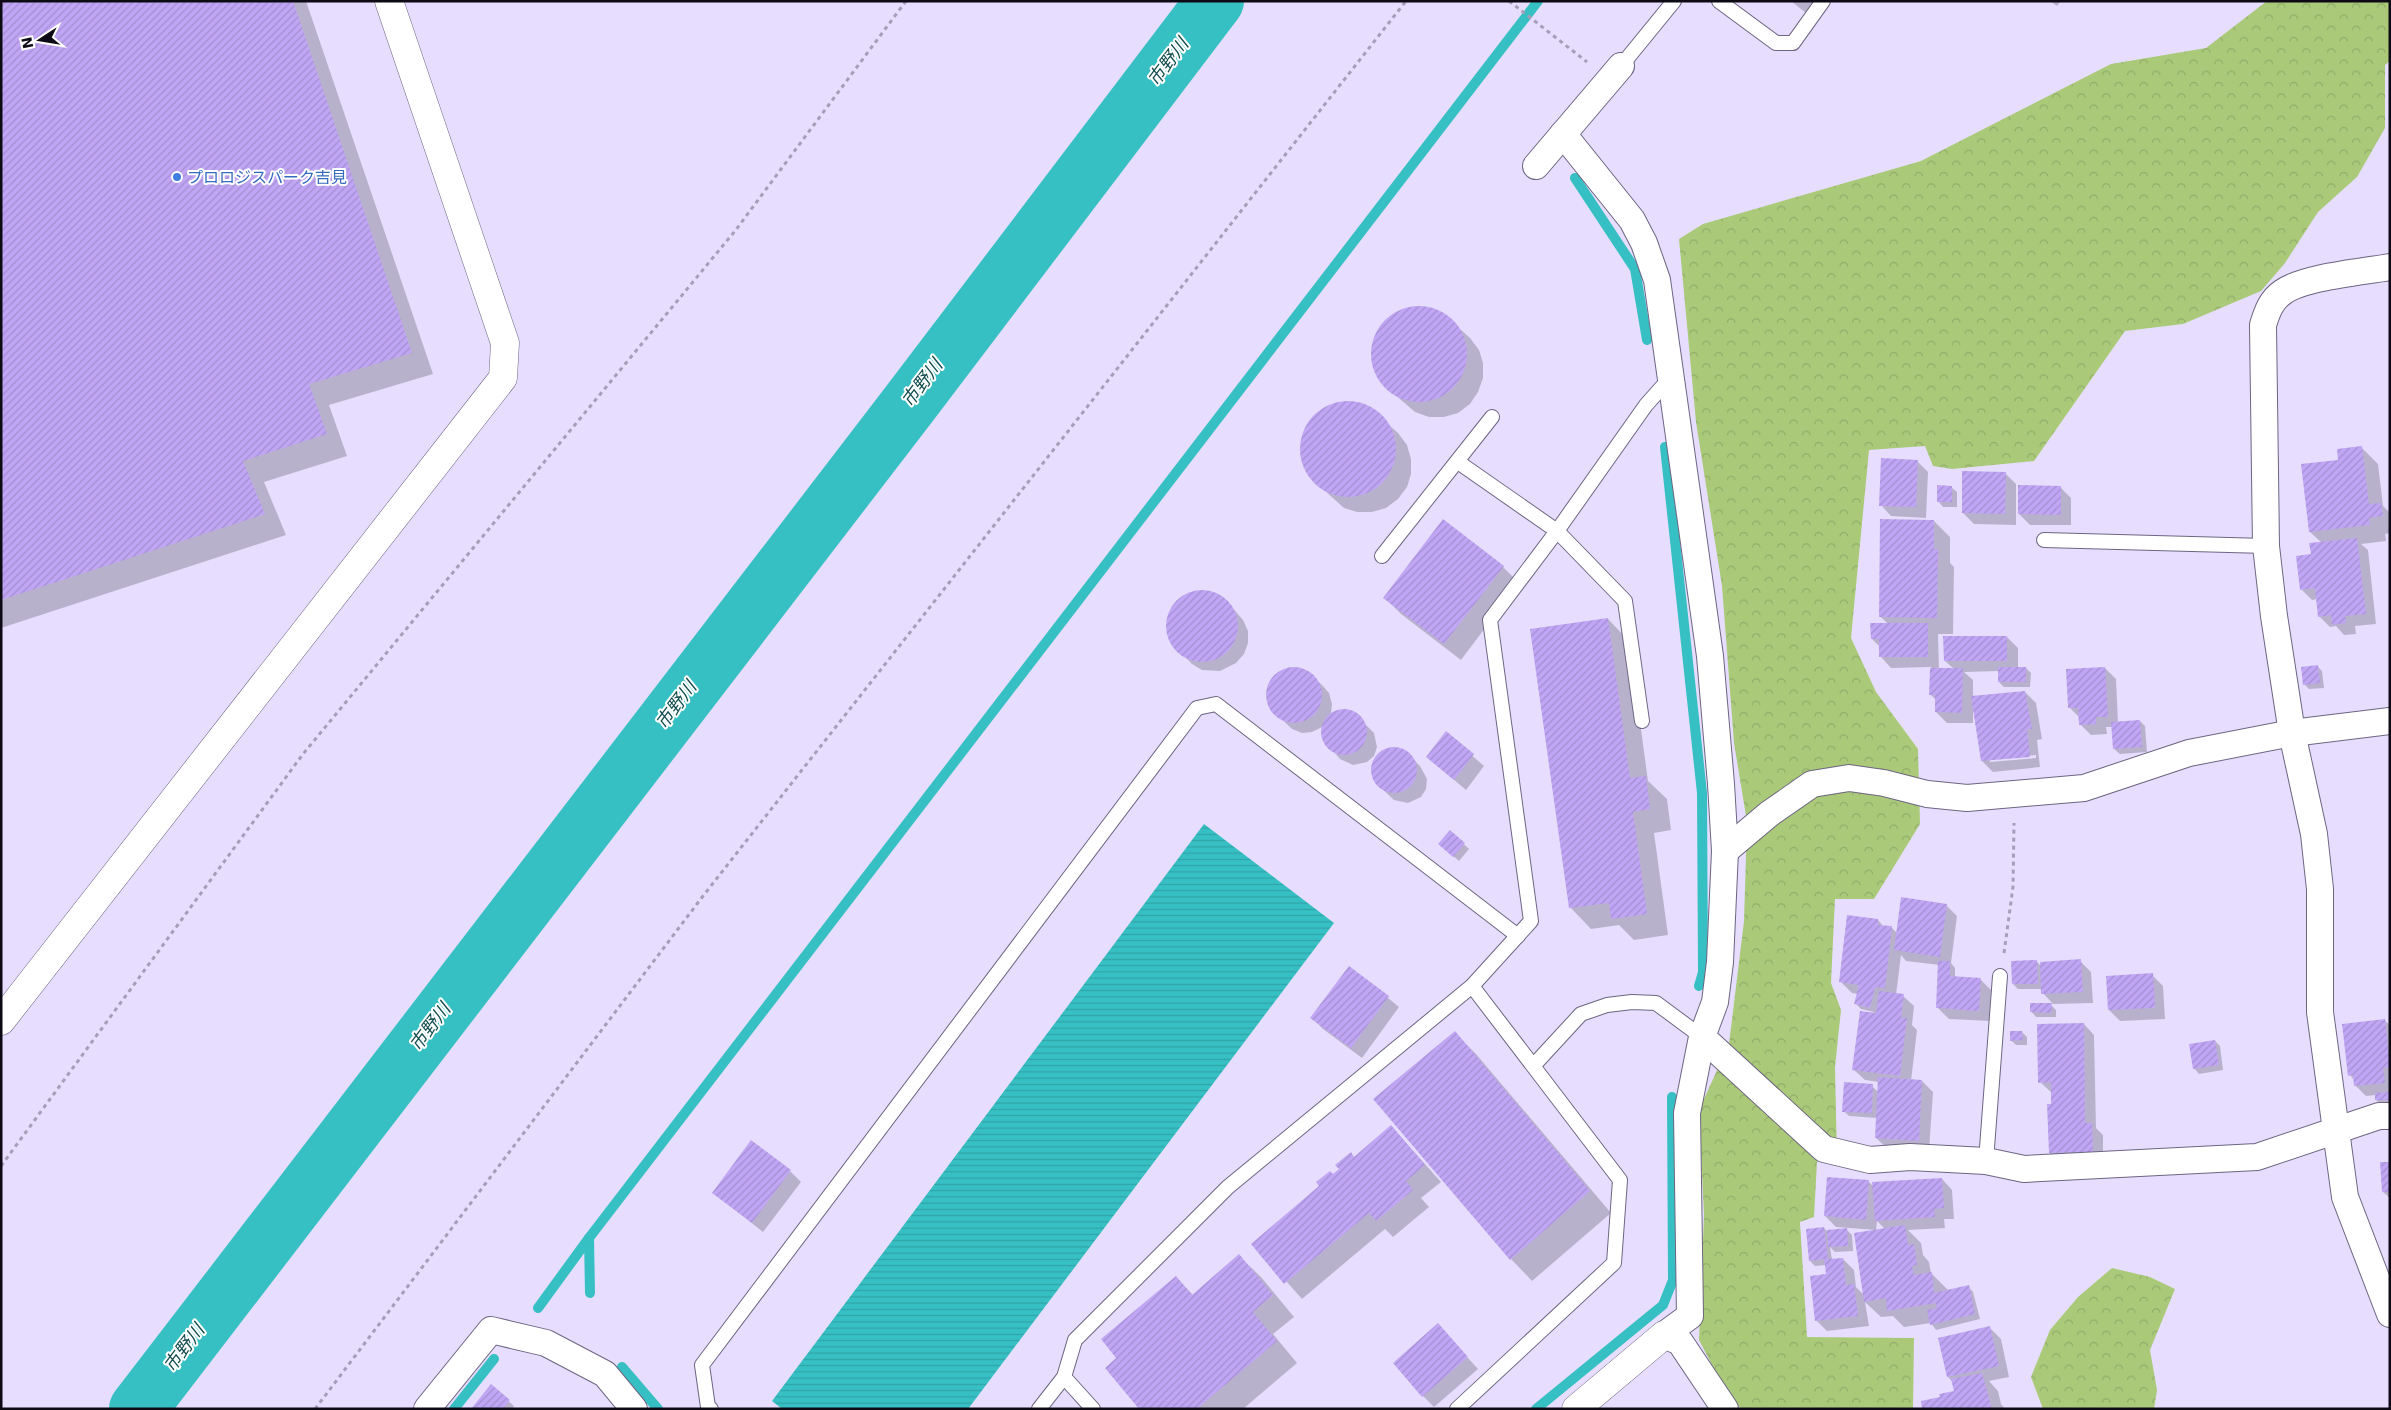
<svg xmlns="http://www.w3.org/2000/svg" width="2391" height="1410" font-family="'DejaVu Sans','Noto Sans JP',sans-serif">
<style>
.forest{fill:url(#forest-crowns)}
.water{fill:url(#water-rules)}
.shadow{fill:#0003;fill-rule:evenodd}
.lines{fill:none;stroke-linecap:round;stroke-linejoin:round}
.stream{stroke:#37c0c4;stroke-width:10}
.river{stroke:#37c0c4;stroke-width:58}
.building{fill:url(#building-hatch)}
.service-casing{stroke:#6d6581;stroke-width:16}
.minor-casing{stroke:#6d6581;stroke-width:28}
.tertiary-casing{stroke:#6d6581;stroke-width:29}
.path{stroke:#a59eb8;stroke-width:3;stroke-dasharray:4 4;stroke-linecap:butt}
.service{stroke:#fff;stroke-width:14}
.minor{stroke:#fff;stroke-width:26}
.tertiary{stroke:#fff;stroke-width:28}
.shop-dot{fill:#3f7fe0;stroke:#fff;stroke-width:2}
.labels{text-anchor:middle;stroke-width:4;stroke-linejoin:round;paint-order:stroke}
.shop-label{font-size:16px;fill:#366cbe;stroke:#fff;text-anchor:start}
.water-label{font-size:18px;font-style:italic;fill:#124c4e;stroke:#fff}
</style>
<defs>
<pattern id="forest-crowns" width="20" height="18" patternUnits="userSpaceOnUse" patternTransform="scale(1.25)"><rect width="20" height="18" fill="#aaca7a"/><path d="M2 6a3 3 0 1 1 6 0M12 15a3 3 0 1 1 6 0" fill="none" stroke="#91ac69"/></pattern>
<pattern id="water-rules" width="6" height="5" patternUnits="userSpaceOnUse" patternTransform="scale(1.25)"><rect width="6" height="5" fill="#37c0c4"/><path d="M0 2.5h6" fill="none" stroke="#2fa4a8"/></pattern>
<pattern id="building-hatch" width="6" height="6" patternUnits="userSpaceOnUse" patternTransform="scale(1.25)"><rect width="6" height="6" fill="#c0a6f5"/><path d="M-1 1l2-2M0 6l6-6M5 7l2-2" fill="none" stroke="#a48ed1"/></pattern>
</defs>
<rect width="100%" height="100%" fill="#e7deff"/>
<g class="forest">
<polygon points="2267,1 2390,1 2390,61 2385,65 2385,128 2357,177 2318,212 2285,263 2261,291 2183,324 2125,331 2034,461 1952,469 1933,466 1925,446 1869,450 1851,638 1876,692 1918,749 1920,824 1874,899 1835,899 1831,983 1841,1010 1835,1067 1837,1160 1817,1162 1814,1217 1800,1222 1807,1337 1914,1338 1913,1409 1741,1409 1721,1382 1699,1340 1704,1215 1699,1110 1729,1044 1744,921 1747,822 1734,743 1722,586 1696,422 1679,239 1703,224 1921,161 2111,64 2206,48"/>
<polygon points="2112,1268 2150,1277 2175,1289 2150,1350 2157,1390 2154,1409 2043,1409 2031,1377 2050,1330 2078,1297"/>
</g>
<polygon class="water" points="1204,824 1334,923 968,1409 782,1409 772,1401"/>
<g class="shadow">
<polygon points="1,1 306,1 433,374 329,405 347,456 264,482 286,535 1,628"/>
<polygon points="1791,1 1823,1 1811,17"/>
<polygon points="2050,1 2061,1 2057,6"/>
<polygon points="1412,307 1427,307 1441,312 1470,338 1479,350 1483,363 1483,378 1478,392 1470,404 1458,413 1444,417 1429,417 1415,412 1386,387 1378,375 1373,361 1373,346 1378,332 1386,320 1398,312"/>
<polygon points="1341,402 1356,402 1369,407 1398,433 1407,445 1411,459 1411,474 1407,487 1398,499 1386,508 1372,512 1357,512 1344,508 1315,482 1306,470 1302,456 1302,441 1306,427 1315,415 1327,406"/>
<polygon points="2362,448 2378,464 2383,506 2390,513 2390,533 2385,534 2386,541 2361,544 2368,550 2376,624 2355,626 2356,634 2344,635 2336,626 2330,627 2319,616 2317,599 2312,600 2301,589 2312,556 2322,543 2310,532 2339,461"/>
<polygon points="1917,461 1928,472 1926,518 1891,516 1881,505"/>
<polygon points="2005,473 2016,484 2016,525 1974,524 1963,513"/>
<polygon points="1951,487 1957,492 1957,507 1943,507 1938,501"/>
<polygon points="2060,487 2071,498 2071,525 2030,525 2019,514"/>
<path d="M1934,521l16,16v26l4,4 -1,67h-15l1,35h15l-9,-8 62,-24 11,11v20h8l5,5 -1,14h-26l-5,-5v-11l-35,1 9,8v17l52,-5 11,11 6,36 -5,1 3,27 -47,5 -11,-11 -9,-53v15h-26l-11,-11v-12l-5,-5v-28l-40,1 -10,-11 -1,-10 -8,-8 16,-15 -8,-8zM2036,755v3l-46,4v-3z"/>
<polygon points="1503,567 1519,583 1461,660 1401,614 1385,598"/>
<polygon points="1196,591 1213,593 1224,598 1243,620 1248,631 1248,643 1244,654 1236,663 1220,671 1202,670 1192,664 1172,643 1168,632 1167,620 1171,609 1179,599"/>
<polygon points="1608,619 1629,641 1648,781 1667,799 1671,830 1654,833 1668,935 1634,940 1619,925 1591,929 1570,907"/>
<polygon points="2317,666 2322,671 2324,688 2309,689 2304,684"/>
<polygon points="2105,668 2116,679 2118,723 2140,721 2145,726 2147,752 2120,754 2114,749 2113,727 2106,727 2107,734 2091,735 2080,724 2080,718 2070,708"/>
<polygon points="1290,669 1300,669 1310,674 1322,685 1329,693 1332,704 1331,714 1347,711 1355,714 1374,733 1377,747 1374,756 1367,762 1353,765 1340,759 1324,740 1324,726 1312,732 1302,733 1292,729 1272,710 1268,700 1268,689 1272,680 1280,672"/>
<polygon points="1446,733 1484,766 1466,790 1427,757"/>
<polygon points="1391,749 1401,750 1409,755 1420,766 1427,779 1426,789 1421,797 1408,803 1394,800 1375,782 1372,773 1375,759 1382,752"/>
<polygon points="1450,831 1469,849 1459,861 1445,849"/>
<polygon points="1946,905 1957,916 1951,963 1955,968 1955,977 1980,979 1991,990 1989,1021 1949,1019 1938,1008 1940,965 1906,961 1901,955 1896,995 1903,996 1914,1006 1912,1025 1917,1030 1911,1081 1922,1081 1933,1092 1929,1151 1887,1148 1876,1138 1877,1118 1849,1116 1844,1111 1872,1086 1878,1092 1879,1082 1865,1080 1854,1070 1874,1012 1861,1009 1856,1004 1858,994 1852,993 1841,982 1878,920 1884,927 1892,928 1897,933"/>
<polygon points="2080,961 2091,972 2093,1003 2053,1004 2043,993 2042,989 2018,989 2013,984 2037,962 2041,966"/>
<polygon points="1350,967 1399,1007 1362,1058 1323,1029 1312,1018"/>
<polygon points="2152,975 2163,986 2165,1019 2120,1021 2109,1010"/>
<polygon points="2051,1005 2056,1010 2056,1017 2036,1017 2031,1011"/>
<polygon points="2385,1021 2390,1025 2390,1104 2381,1105 2376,1100 2376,1095 2366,1096 2355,1085 2354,1080 2350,1075"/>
<polygon points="2084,1024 2094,1035 2096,1128 2103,1135 2103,1163 2061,1164 2050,1153 2052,1093 2040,1082"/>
<polygon points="2022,1032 2027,1037 2027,1045 2016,1045 2011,1040"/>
<polygon points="1455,1033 1476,1054 1611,1213 1532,1281 1511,1259 1375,1099"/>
<polygon points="2215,1041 2220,1046 2223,1070 2199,1074 2194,1068"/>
<polygon points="1391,1126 1441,1182 1421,1198 1429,1207 1393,1237 1385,1229 1302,1299 1253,1244"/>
<polygon points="2390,1163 2390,1198 2383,1192"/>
<polygon points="790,1171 801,1182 763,1232 714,1193"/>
<path d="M1942,1179l10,11 2,29h-10l1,9 -37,2 13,13 2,12 6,7 2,11 17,17 20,-4 5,6 7,27 -44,11 -5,-7 -27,4 -11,-11 -12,1 -16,-15 4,24 -42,5 -11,-11 11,-45 -1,-10 -11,1 -5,-5 14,-33 5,5 18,-3 5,5 1,16 -18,1 -5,-5 2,13 11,-1 11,11 2,17 8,8 12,-65 -40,-3 -11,-11 43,-35 6,6zM1877,1221l8,8 -9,2z"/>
<polygon points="1239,1256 1261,1277 1294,1317 1273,1334 1297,1363 1243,1409 1140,1409 1118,1358 1176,1277 1193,1295"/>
<polygon points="1438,1325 1478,1369 1434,1407 1423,1396"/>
<polygon points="1990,1328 2001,1339 2009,1377 1989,1381 1998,1391 2001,1404 2005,1409 1923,1409 1955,1392 1953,1382 1948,1377"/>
<polygon points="491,1386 514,1406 512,1409 473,1409"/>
</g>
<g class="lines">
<g class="stream">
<polyline points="1575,178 1635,269 1647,340"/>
<polyline points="1665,447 1702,793 1703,972 1699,986"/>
<polyline points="589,1238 590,1293"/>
<polyline points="538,1308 589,1238 1538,1"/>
<polyline points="622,1367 658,1409"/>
<polyline points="454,1409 494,1359"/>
<polyline points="1536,1409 1663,1305 1673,1280 1672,1097"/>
</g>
<polyline class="river" points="138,1409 910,403 1215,1"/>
</g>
<g class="building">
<polygon points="1,1 293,1 412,353 309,384 327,434 243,461 265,514 1,600"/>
<circle cx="1419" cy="354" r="48"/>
<circle cx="1348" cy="449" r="48"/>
<polygon points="2362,446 2369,504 2381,503 2383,516 2369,518 2370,525 2309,532 2301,464 2338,460 2337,449"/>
<polygon points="1881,458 1918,460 1916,507 1879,506"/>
<polygon points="1962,471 2006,472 2005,514 1962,513"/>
<polygon points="1937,485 1952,486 1952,502 1937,502"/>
<polygon points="2018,485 2061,486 2061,515 2018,514"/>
<polygon points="1443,519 1504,566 1444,644 1383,598"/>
<polygon points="1880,519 1934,520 1934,549 1938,549 1937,618 1879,617"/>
<polygon points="2357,538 2366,614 2345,616 2346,623 2332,625 2331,615 2318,617 2315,588 2300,590 2296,556 2311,554 2309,543"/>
<circle cx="1202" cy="626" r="36"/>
<polygon points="1608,618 1630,778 1646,776 1650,809 1633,812 1647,914 1611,919 1609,903 1569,908 1530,629"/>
<polygon points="1870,623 1928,623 1928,657 1879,657 1879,639 1871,639"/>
<polygon points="1943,636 2007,636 2007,661 1944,661"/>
<polygon points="2318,665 2320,683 2303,685 2301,667"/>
<rect x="1998" y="667" width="28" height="15"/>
<polygon points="2105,667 2108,717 2096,717 2096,724 2079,725 2078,708 2068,708 2066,669"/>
<circle cx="1294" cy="695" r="28"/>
<polygon points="1930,668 1963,668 1962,713 1935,712 1935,695 1929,695"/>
<polygon points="2025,691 2032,729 2027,729 2030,757 1981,761 1971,696"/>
<circle cx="1344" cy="732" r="23"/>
<polygon points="2140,720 2142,747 2113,749 2111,722"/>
<polygon points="1446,731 1474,754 1454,780 1426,757"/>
<circle cx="1394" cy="770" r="23"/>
<polygon points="1450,830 1465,843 1453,857 1438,844"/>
<polygon points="1901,897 1947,904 1940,957 1894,950"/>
<polygon points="1847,915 1878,919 1878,925 1892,926 1885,988 1875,987 1870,1008 1854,1004 1859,985 1839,982"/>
<polygon points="2081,959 2083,992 2041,994 2040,962"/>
<polygon points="2037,960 2038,984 2012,984 2011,961"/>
<polygon points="1938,961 1950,961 1950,976 1981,978 1979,1011 1936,1008"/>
<polygon points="1349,966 1389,996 1351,1048 1310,1018"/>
<polygon points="2153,973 2155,1008 2108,1010 2106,976"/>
<polygon points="1879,991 1904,994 1901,1018 1907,1018 1900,1076 1852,1070 1860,1011 1876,1013"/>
<polygon points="2030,1003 2052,1003 2051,1013 2030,1012"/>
<polygon points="2385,1019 2390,1067 2383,1068 2385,1083 2354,1086 2353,1075 2348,1076 2342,1024"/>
<polygon points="2084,1023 2085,1123 2092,1123 2093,1152 2049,1153 2047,1104 2051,1104 2051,1082 2038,1083 2037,1024"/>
<polygon points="1455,1031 1590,1191 1510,1260 1373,1099"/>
<polygon points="2010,1031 2022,1031 2023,1040 2010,1041"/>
<polygon points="2215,1040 2219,1065 2193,1069 2189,1044"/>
<polygon points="1878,1077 1922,1080 1919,1141 1875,1138"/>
<polygon points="1844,1082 1873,1084 1872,1113 1842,1112"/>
<polygon points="2390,1092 2390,1100 2375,1100 2375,1093"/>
<polygon points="1391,1125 1425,1165 1406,1181 1413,1190 1376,1221 1369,1213 1284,1284 1251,1244 1319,1186 1316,1182 1330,1171 1333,1174 1339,1169 1335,1165 1351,1152 1354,1157"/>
<polygon points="751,1140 791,1170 752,1223 712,1193"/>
<polygon points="2380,1162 2390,1162 2390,1192 2382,1192"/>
<polygon points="1827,1177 1869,1180 1866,1220 1824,1216"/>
<polygon points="1942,1178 1944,1208 1934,1209 1935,1217 1875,1221 1872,1182"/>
<polygon points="1905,1225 1908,1245 1914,1244 1917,1265 1912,1266 1914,1275 1932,1272 1934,1293 1969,1285 1975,1314 1930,1325 1927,1310 1937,1308 1936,1303 1887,1311 1886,1298 1864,1302 1854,1233"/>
<polygon points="1824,1227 1828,1259 1843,1258 1846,1285 1854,1284 1858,1316 1815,1321 1810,1276 1826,1274 1824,1259 1809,1261 1806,1229"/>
<polygon points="1847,1228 1848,1246 1828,1247 1827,1230"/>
<polygon points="1239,1254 1273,1295 1253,1312 1277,1341 1199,1407 1200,1409 1139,1409 1105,1368 1116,1358 1101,1339 1176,1276 1192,1295"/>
<polygon points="1438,1323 1468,1357 1422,1397 1393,1363"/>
<polygon points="1990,1326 1999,1366 1947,1377 1938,1338"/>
<polygon points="1982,1373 1992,1409 1922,1409 1921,1401 1940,1397 1939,1394 1954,1391 1951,1379"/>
<polygon points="491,1384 510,1400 503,1409 471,1409"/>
</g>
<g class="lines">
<defs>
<g id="service">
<polyline points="1719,1 1776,43 1793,43 1823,1"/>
<polyline points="1621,66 1674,1"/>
<polyline points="1458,462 1557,531 1625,601 1642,721"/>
<polyline points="2044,540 2266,546"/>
<polyline points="1382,556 1492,417"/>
<polyline points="1534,1065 1581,1014 1607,1005 1632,1002 1656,1003 1702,1037"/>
<polyline points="1986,1161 2000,976"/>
<polyline points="1064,1377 1093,1409"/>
<polyline points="711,1409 708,1407 702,1365 1197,708 1216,704 1518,936"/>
<polyline points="1039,1409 1064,1377 1075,1340 1228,1187 1472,986 1531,921 1490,620 1557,531 1646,405 1671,377"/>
<polyline points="1457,1409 1614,1263 1620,1180 1472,986"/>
</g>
<g id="minor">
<polyline points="1563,134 1632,220 1644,243 1657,280 1710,656 1721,784 1725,851 1720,962 1715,1002 1702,1037 1687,1113 1690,1316 1664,1335"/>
<polyline points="1536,166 1621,66"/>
<path d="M2390,267c-28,5 -86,10 -107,25 -12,8 -16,20 -20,33l3,221 8,70 18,117 22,101 6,55v123l25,185 45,117"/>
<polyline points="1725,851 1769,814 1812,784 1849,778 1884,783 1927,794 1967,798 2084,788 2189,753 2292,733 2390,721"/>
<polyline points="1702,1037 1824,1149 1870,1160 1910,1157 1986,1161 2024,1169 2257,1157 2379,1116 2390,1116"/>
<polyline points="1664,1335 1680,1342 1725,1409"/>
<polyline points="427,1409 491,1330 546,1343 605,1374 634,1409"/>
</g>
<g id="tertiary">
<polyline points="1,1021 503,378 505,343 389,1"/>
<polyline points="1576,1409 1664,1335"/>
</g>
</defs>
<use href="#service" class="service-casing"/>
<use href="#minor" class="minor-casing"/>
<use href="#tertiary" class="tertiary-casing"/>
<g class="path">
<polyline points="1509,1 1587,62"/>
<polyline points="2004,953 2013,887 2014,823"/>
<polyline points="1,1166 303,754 735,231 906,1"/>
<polyline points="315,1409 703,896 1406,1"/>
</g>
<use href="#service" class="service"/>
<use href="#minor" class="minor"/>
<use href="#tertiary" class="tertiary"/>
</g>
<circle class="shop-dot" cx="177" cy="177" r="5"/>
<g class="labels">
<g class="shop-label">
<text x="187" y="183">プロロジスパーク吉見</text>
</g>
<g class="water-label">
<text transform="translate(1168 62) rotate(-53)" y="6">市野川</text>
<text transform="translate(922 383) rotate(-53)" y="6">市野川</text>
<text transform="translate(676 705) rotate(-53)" y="6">市野川</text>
<text transform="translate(430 1027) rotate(-53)" y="6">市野川</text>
<text transform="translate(184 1348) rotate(-53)" y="6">市野川</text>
</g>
</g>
<rect width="2391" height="1410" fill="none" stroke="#0d0a15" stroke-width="5"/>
<g transform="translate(40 40) rotate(258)" stroke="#ffffff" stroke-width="4" paint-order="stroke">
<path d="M0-4L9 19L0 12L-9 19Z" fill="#0d0a15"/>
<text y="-8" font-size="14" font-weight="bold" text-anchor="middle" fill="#0d0a15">N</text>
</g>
</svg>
